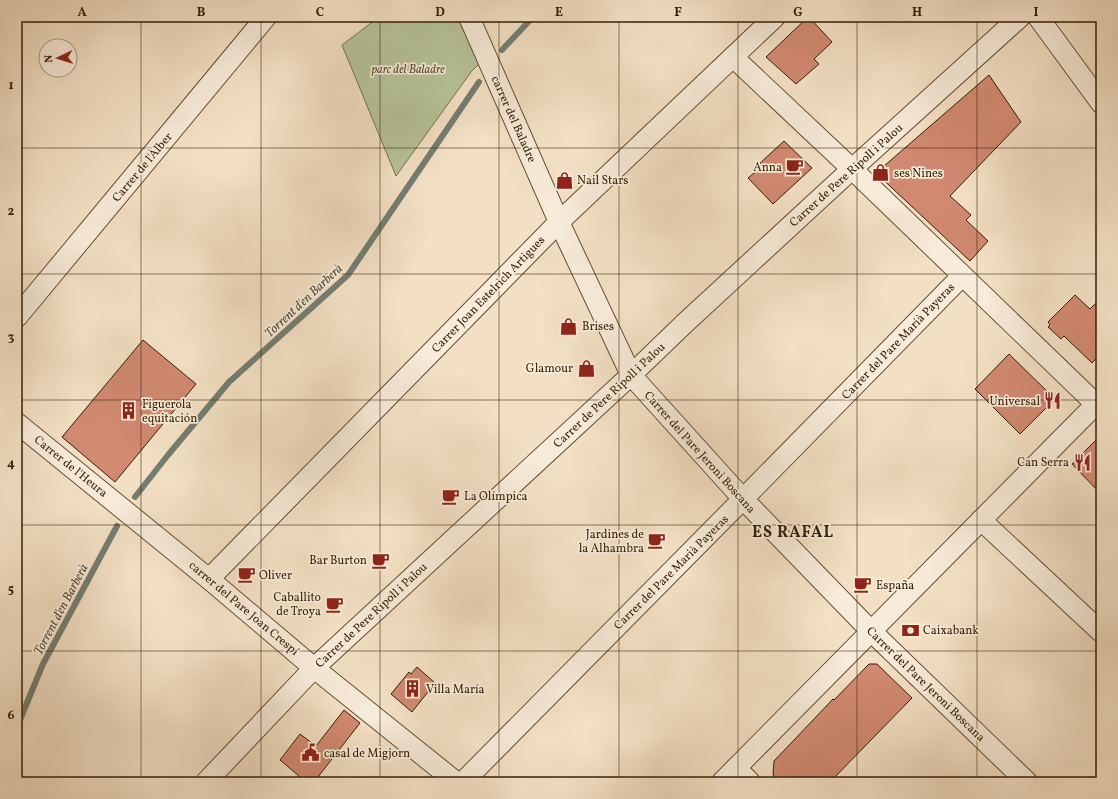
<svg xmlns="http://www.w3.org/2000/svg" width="1118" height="799" font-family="Vollkorn,serif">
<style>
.green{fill:#b6c398;stroke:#75714e}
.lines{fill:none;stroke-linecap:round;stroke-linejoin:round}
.stream{stroke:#747d72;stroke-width:6}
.building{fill:#d18971;stroke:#341f03}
.minor-casing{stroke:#644f33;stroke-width:22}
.minor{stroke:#f7ebd9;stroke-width:20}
.grid{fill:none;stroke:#341f03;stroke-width:1;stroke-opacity:0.55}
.labels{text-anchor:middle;stroke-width:3.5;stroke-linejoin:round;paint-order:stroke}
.park-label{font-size:12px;font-style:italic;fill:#5b5030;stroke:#f7ebd9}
.street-label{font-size:12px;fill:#341f03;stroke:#f7ebd9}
.poi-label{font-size:12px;fill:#341f03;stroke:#f7ebd9;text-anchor:start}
.water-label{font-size:13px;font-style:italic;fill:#544e3a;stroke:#f7ebd9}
.district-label{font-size:16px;font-weight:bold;letter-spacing:1px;fill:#341f03;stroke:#f7ebd9}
.neatline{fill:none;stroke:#341f03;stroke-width:1.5}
.grid-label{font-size:13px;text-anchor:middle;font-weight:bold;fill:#341f03}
</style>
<rect width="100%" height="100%" fill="#f3e0c4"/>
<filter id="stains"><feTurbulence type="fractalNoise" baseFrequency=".005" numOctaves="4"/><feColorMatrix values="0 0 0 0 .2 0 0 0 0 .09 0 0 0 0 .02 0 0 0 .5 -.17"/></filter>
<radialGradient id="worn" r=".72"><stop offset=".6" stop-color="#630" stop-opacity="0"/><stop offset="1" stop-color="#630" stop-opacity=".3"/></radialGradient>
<polygon class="green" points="379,17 469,17 487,56 471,72 396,176 342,45"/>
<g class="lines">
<g class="stream">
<polyline points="502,50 533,17"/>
<polyline points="135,497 168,455 229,382 348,275 479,82"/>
<polyline points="17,727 43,664 117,526"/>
</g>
</g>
<g class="building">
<polygon points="808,17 809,17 832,42 814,59 819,64 796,84 766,57"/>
<polygon points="989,75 1021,122 950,196 971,215 966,220 988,241 970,261 876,173"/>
<polygon points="784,141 812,168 773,204 748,178 760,168 758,165"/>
<polygon points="1075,295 1090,309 1101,298 1101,353 1092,363 1064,336 1061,339 1048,327 1050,325 1048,322"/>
<polygon points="143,340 196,384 115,482 62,437"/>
<polygon points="1009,354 1055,399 1020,434 975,389"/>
<polygon points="1101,435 1101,494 1072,464"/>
<polygon points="869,664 877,664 912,698 830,782 781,782 773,775 774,761 833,699 834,700"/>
<polygon points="417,667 435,683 412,712 391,694 409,672 411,674"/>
<polygon points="344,710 360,723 314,782 306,782 280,760 300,734 316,746"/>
</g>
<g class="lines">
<defs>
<g id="minor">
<polyline points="469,17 559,222 631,375 743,499 871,631 1027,782"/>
<polyline points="1038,17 1101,103"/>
<polyline points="733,57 852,169 1101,409"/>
<polyline points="17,317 266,17"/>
<polyline points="17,423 209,579 314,668 456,782"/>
<polyline points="981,520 1101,632"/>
<polyline points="209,579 559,222 775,17"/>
<polyline points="736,768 750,782"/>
<polyline points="206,782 314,668 631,375 685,323 852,169 1020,17"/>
<polyline points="463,782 743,499 962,276"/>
<polyline points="722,782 1101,399"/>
</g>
</defs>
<use href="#minor" class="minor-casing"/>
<use href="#minor" class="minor"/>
</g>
<path class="grid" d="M141,17v765M261,17v765M380,17v765M499,17v765M619,17v765M738,17v765M857,17v765M977,17v765M17,148h1084M17,274h1084M17,400h1084M17,525h1084M17,651h1084"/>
<defs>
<symbol id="cafe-bare" viewBox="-9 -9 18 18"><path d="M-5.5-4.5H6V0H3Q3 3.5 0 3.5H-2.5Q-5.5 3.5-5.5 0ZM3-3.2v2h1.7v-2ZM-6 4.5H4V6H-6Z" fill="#8f2418" stroke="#f7ebd9" stroke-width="2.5" paint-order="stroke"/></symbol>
<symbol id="shop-bare" viewBox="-9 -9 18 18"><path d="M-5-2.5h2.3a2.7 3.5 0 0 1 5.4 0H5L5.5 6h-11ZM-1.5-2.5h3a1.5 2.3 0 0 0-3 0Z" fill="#8f2418" stroke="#f7ebd9" stroke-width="2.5" paint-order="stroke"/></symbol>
<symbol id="restaurant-bare" viewBox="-9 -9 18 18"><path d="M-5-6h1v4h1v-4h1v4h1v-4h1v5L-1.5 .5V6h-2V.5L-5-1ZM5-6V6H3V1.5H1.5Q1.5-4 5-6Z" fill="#8f2418" stroke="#f7ebd9" stroke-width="2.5" paint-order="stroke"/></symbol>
<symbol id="building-bare" viewBox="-9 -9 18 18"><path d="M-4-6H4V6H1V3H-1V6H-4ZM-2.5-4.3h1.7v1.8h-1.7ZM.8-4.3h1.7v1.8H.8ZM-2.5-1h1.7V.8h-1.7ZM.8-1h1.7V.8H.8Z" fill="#8f2418" stroke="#f7ebd9" stroke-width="2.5" paint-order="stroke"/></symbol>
<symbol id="bank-bare" viewBox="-9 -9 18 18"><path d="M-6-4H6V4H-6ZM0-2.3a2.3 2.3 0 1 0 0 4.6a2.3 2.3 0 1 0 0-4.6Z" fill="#8f2418" stroke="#f7ebd9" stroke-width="2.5" paint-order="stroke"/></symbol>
<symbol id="civic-bare" viewBox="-9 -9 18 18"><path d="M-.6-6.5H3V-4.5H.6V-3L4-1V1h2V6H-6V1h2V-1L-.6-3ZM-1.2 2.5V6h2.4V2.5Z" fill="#8f2418" stroke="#f7ebd9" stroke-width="2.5" paint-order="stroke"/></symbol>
</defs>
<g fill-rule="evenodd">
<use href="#cafe-bare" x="782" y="154" width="25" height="25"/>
<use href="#shop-bare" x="868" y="160" width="25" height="25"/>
<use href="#shop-bare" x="552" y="168" width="25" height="25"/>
<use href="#shop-bare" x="556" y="314" width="25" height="25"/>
<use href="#shop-bare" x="574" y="356" width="25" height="25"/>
<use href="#restaurant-bare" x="1040" y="388" width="25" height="25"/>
<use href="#building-bare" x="116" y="398" width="25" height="25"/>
<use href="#restaurant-bare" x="1070" y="450" width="25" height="25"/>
<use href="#cafe-bare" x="438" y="484" width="25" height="25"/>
<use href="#cafe-bare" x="644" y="528" width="25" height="25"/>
<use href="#cafe-bare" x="368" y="548" width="25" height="25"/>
<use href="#cafe-bare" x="234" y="562" width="25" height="25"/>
<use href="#cafe-bare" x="850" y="572" width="25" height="25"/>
<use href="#cafe-bare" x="322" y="592" width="25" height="25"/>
<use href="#bank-bare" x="898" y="618" width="25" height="25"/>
<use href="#building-bare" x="400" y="676" width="25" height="25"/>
<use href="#civic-bare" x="298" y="740" width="25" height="25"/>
</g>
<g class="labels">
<g class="park-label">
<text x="408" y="73">parc del Baladre</text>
</g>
<g class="street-label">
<text transform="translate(514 119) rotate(66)" y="4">carrer del Baladre</text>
<text transform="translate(142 167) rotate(-50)" y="4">Carrer de l'Àlber</text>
<text transform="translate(846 175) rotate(-42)" y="4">Carrer de Pere Ripoll i Palou</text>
<text transform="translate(488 294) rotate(-46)" y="4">Carrer Joan Estelrich Artigues</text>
<text transform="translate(898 341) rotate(-46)" y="4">Carrer del Pare Marià Payeras</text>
<text transform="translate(609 395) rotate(-43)" y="4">Carrer de Pere Ripoll i Palou</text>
<text transform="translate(700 452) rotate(48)" y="4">Carrer del Pare Jeroni Boscana</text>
<text transform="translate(71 466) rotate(39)" y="4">Carrer de l'Heura</text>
<text transform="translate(671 572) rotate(-45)" y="4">Carrer del Pare Marià Payeras</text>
<text transform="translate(244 608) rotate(40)" y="4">carrer del Pare Joan Crespí</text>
<text transform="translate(371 615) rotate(-43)" y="4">Carrer de Pere Ripoll i Palou</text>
<text transform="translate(926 684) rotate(44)" y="4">Carrer del Pare Jeroni Boscana</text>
</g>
<g class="poi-label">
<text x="782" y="171" text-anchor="end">Anna</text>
<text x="894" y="177">ses Nines</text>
<text x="577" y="184">Nail Stars</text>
<text x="582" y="330">Brises</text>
<text x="573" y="372" text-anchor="end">Glamour</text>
<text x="1040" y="405" text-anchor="end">Universal</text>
<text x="142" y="408">Figuerola<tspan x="142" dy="14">equitación</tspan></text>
<text x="1069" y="466" text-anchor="end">Can Serra</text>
<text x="464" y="500">La Olímpica</text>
<text x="644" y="538" text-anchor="end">Jardines de<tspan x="644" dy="14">la Alhambra</tspan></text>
<text x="367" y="564" text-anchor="end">Bar Burton</text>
<text x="259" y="579">Oliver</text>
<text x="876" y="589">España</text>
<text x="321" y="601" text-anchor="end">Caballito<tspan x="321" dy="14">de Troya</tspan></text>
<text x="923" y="634">Caixabank</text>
<text x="426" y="693">Villa María</text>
<text x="324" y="757">casal de Migjorn</text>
</g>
<g class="water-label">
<text transform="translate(303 300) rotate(-43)" y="5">Torrent d'en Barberà</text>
<text transform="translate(60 609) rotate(-62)" y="5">Torrent d'en Barberà</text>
</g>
<g class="district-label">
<text x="793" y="537">ES RAFAL</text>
</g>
</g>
<rect width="1118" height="799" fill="none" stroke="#f3e0c4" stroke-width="44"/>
<g transform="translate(58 58) rotate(266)"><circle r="19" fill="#f7ebd9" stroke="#a99983"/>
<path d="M0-3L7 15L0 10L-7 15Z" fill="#8f2418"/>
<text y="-6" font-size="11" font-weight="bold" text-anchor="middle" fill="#341f03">N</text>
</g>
<rect x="22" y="22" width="1074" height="755" class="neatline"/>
<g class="grid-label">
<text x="82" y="16">A</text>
<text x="201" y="16">B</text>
<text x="320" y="16">C</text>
<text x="440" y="16">D</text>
<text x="559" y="16">E</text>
<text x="678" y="16">F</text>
<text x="798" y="16">G</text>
<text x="917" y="16">H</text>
<text x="1036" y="16">I</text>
<text x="11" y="89">1</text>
<text x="11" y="215">2</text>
<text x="11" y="341">3</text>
<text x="11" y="467">4</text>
<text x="11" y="593">5</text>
<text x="11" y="719">6</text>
</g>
<rect width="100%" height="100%" filter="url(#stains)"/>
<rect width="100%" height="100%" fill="url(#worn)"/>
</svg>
